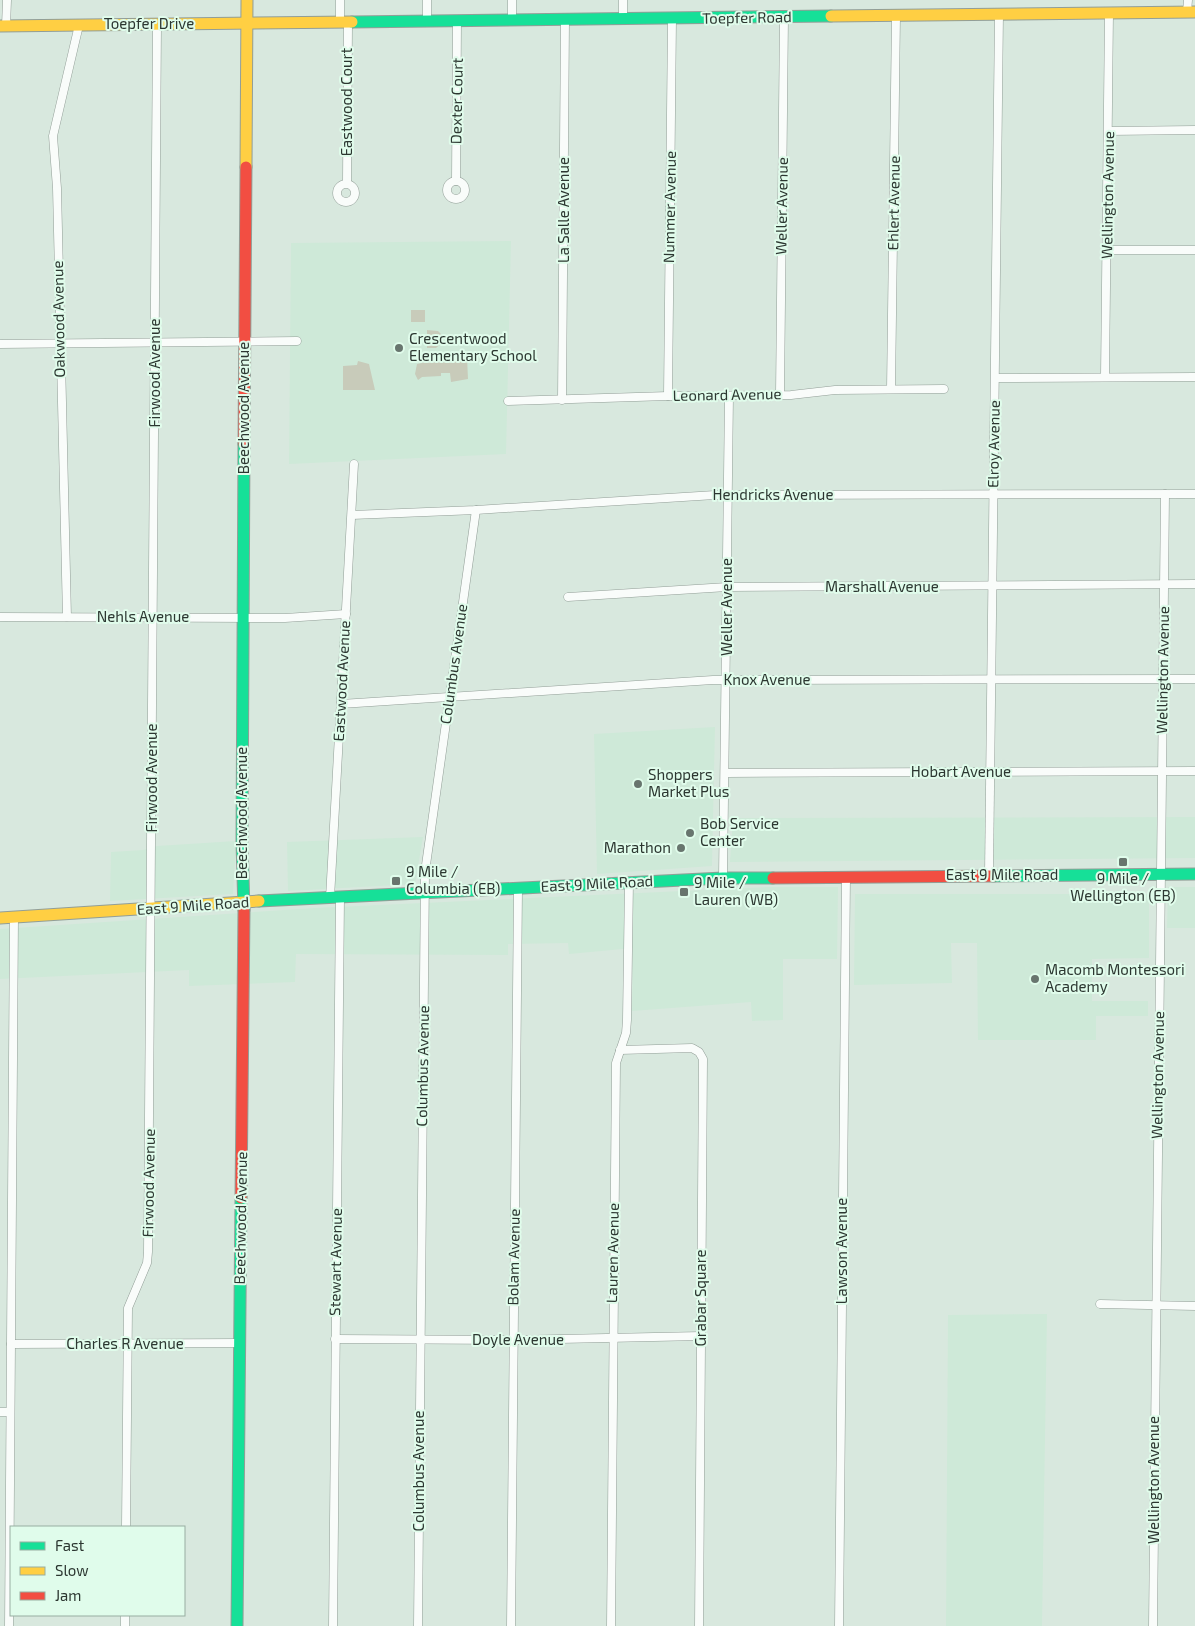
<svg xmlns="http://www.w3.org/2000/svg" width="1195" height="1626" font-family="'Exo 2',sans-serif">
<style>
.built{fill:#cee9d8}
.green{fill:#c8cbba}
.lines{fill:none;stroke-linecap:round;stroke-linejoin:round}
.street-casing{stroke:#929e97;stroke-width:9}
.fast-casing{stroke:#929e97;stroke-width:13}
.slow-casing{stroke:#929e97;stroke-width:13}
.jam-casing{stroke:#929e97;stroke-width:13}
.street{stroke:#f9fcfa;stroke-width:8}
.fast{stroke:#16e098;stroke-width:11}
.slow{stroke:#ffcf43;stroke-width:11}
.jam{stroke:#f24e42;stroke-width:11}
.poi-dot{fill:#68756e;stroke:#e0fceb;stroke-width:2}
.labels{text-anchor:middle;stroke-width:4;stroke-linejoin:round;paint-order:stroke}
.street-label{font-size:15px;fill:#2c3731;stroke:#e0fceb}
.poi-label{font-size:15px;fill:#2c3731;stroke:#e0fceb;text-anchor:start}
</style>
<rect width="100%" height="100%" fill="#d8e8de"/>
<g class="built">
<polygon points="511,241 506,454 289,464 291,243"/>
<polygon points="715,727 712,866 597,874 594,734"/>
<polygon points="1195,817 1195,858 730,862 733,818"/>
<polygon points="423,837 415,884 288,891 287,842"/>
<polygon points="236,841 233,894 110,901 111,852 143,850 157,846"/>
<polygon points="768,887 838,887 837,959 783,959 783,1020 752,1021 751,1002 632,1011 633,948 569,954 568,943 508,944 508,955 296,954 295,982 189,986 189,970 0,979 0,929 315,908"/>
<polygon points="1168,887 1195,887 1195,928 1167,928"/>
<polygon points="855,894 1149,894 1149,958 1092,959 1092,1001 1148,1001 1148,1016 1096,1016 1096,1040 978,1040 977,943 951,943 952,983 854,985"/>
<polygon points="1047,1314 1042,1626 946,1626 948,1315"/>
</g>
<g class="green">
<rect x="411" y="310" width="14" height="12"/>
<polygon points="427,330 438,331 442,335 442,343 436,348 427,348"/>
<polygon points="427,355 467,357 468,379 451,382 450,373 441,373 441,376 422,377 418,380 415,374 417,364 422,363 424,356"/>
<polygon points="358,361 369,364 375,390 343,390 343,366 357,365"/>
</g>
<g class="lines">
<defs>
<g id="street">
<polyline points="1187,12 1188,0"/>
<polyline points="623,19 623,0"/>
<polyline points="512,21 512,0"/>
<polyline points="427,22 427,0"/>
<polyline points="340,23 340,0"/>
<polyline points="6,26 7,0"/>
<polyline points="1109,131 1195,130"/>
<circle cx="456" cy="190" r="9"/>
<polyline points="456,181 457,21"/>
<polyline points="347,182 348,23"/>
<circle cx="346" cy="193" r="9"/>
<polyline points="1107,250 1195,250"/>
<polyline points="0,344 297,341"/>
<polyline points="1105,377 1109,13"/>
<polyline points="996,378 1195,377"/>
<polyline points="891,389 896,16"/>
<polyline points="780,395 784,17"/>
<polyline points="668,396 672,19"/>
<polyline points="562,400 565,20"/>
<polyline points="508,401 668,396 791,395 835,390 944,389"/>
<polyline points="352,515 476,510 715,495 1195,494"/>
<polyline points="568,597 727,587 1195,584"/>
<polyline points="0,617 285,618 346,614"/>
<polyline points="67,617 57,188 53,136 79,25"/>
<polyline points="341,704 713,680 1195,679"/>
<polyline points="726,773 1195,771"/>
<polyline points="989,874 999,14"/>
<polyline points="723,878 729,396"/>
<polyline points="330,898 354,464"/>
<polyline points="620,1050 692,1048 699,1052 703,1059 699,1626"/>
<polyline points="1100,1304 1195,1306"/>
<polyline points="335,1339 513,1340 701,1336"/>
<polyline points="11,1344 240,1343"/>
<polyline points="0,1412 10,1412"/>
<polyline points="126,1527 128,1308 147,1263 148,1252 157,25"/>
<polyline points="9,1626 14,917"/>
<polyline points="125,1626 125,1615"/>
<polyline points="333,1626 340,898"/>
<polyline points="418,1626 425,872 476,510"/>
<polyline points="511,1626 518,889"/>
<polyline points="611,1626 616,1063 626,1033 627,1020 629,882"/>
<polyline points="839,1626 846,876"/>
<polyline points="1153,1626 1165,494"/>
</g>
<g id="fast">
<polyline points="352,22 831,16"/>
<polyline points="994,876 1195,874"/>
<polyline points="259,901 723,878 773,878"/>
<polyline points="244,910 242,843 244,444"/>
<polyline points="237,1626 241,1198"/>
</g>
<g id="slow">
<polyline points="831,16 1195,12"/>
<polyline points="0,26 352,22"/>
<polyline points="246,167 247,0"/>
<polyline points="0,918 259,901"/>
</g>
<g id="jam">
<polyline points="244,444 246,167"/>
<polyline points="773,878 994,876"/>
<polyline points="241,1198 244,910"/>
</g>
</defs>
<use href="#street" class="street-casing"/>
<use href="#fast" class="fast-casing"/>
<use href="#slow" class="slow-casing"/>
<use href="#jam" class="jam-casing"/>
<use href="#street" class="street"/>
<use href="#fast" class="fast"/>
<use href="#slow" class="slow"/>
<use href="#jam" class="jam"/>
</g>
<g class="poi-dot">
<circle cx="399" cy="348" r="5"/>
<circle cx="638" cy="784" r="5"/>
<circle cx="690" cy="833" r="5"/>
<circle cx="681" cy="848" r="5"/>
<rect x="1118" y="857" width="10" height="10" rx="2.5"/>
<rect x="391" y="876" width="10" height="10" rx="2.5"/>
<rect x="679" y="887" width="10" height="10" rx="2.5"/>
<circle cx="1035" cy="979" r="5"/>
</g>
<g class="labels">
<g class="street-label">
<text transform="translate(747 18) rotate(-1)" y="5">Toepfer Road</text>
<text x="149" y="29">Toepfer Drive</text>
<text transform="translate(457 101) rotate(-89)" y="5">Dexter Court</text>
<text transform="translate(347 102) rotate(-90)" y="5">Eastwood Court</text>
<text transform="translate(1108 195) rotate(-89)" y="5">Wellington Avenue</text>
<text transform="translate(894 203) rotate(-89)" y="5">Ehlert Avenue</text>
<text transform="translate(782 206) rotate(-89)" y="5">Weller Avenue</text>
<text transform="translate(670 207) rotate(-89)" y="5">Nummer Avenue</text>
<text transform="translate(564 210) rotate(-90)" y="5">La Salle Avenue</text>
<text transform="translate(59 319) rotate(-91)" y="5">Oakwood Avenue</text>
<text transform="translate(155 373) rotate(-90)" y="5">Firwood Avenue</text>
<text transform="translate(727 395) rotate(-1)" y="5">Leonard Avenue</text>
<text transform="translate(244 408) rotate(-90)" y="5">Beechwood Avenue</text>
<text transform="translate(994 444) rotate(-89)" y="5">Elroy Avenue</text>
<text x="773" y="500">Hendricks Avenue</text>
<text x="882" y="592">Marshall Avenue</text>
<text transform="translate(727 607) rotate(-90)" y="5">Weller Avenue</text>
<text x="143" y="622">Nehls Avenue</text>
<text transform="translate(454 664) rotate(-82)" y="5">Columbus Avenue</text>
<text transform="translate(1163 670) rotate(-89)" y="5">Wellington Avenue</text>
<text x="767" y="685">Knox Avenue</text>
<text transform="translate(342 681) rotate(-87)" y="5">Eastwood Avenue</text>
<text x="961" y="777">Hobart Avenue</text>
<text transform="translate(152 778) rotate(-90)" y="5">Firwood Avenue</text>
<text transform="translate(242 813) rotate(-90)" y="5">Beechwood Avenue</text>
<text x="1002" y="880">East 9 Mile Road</text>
<text transform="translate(597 884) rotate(-3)" y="5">East 9 Mile Road</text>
<text transform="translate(193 906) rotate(-4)" y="5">East 9 Mile Road</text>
<text transform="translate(423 1066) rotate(-89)" y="5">Columbus Avenue</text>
<text transform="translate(1158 1075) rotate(-89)" y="5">Wellington Avenue</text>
<text transform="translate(149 1183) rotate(-89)" y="5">Firwood Avenue</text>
<text transform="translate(241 1218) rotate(-89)" y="5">Beechwood Avenue</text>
<text transform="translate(842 1251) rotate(-90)" y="5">Lawson Avenue</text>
<text transform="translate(613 1253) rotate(-89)" y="5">Lauren Avenue</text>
<text transform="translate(514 1257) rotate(-89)" y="5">Bolam Avenue</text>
<text transform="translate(336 1262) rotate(-89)" y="5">Stewart Avenue</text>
<text transform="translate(701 1298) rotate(-90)" y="5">Grabar Square</text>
<text x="518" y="1345">Doyle Avenue</text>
<text x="125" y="1349">Charles R Avenue</text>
<text transform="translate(419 1471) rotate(-90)" y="5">Columbus Avenue</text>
<text transform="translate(1154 1480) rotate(-90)" y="5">Wellington Avenue</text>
</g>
<g class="poi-label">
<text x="409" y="344">Crescentwood<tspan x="409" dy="17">Elementary School</tspan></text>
<text x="648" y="780">Shoppers<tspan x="648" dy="17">Market Plus</tspan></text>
<text x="700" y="829">Bob Service<tspan x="700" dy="17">Center</tspan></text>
<text x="671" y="853" text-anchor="end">Marathon</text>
<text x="406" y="877">9 Mile /<tspan x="406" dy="17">Columbia (EB)</tspan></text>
<text x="1123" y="884" text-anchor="middle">9 Mile /<tspan x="1123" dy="17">Wellington (EB)</tspan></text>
<text x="694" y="888">9 Mile /<tspan x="694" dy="17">Lauren (WB)</tspan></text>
<text x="1045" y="975">Macomb Montessori<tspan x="1045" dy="17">Academy</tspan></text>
</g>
</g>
<rect x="10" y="1526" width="175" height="90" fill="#e0fceb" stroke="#98ada1"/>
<rect x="20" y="1542" width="25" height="8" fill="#16e098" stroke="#98ada1"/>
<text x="55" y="1551" font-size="15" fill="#2c3731">Fast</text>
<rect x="20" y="1567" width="25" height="8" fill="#ffcf43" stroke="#98ada1"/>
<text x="55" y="1576" font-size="15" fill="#2c3731">Slow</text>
<rect x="20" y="1592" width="25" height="8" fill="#f24e42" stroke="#98ada1"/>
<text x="55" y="1601" font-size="15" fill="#2c3731">Jam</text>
</svg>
